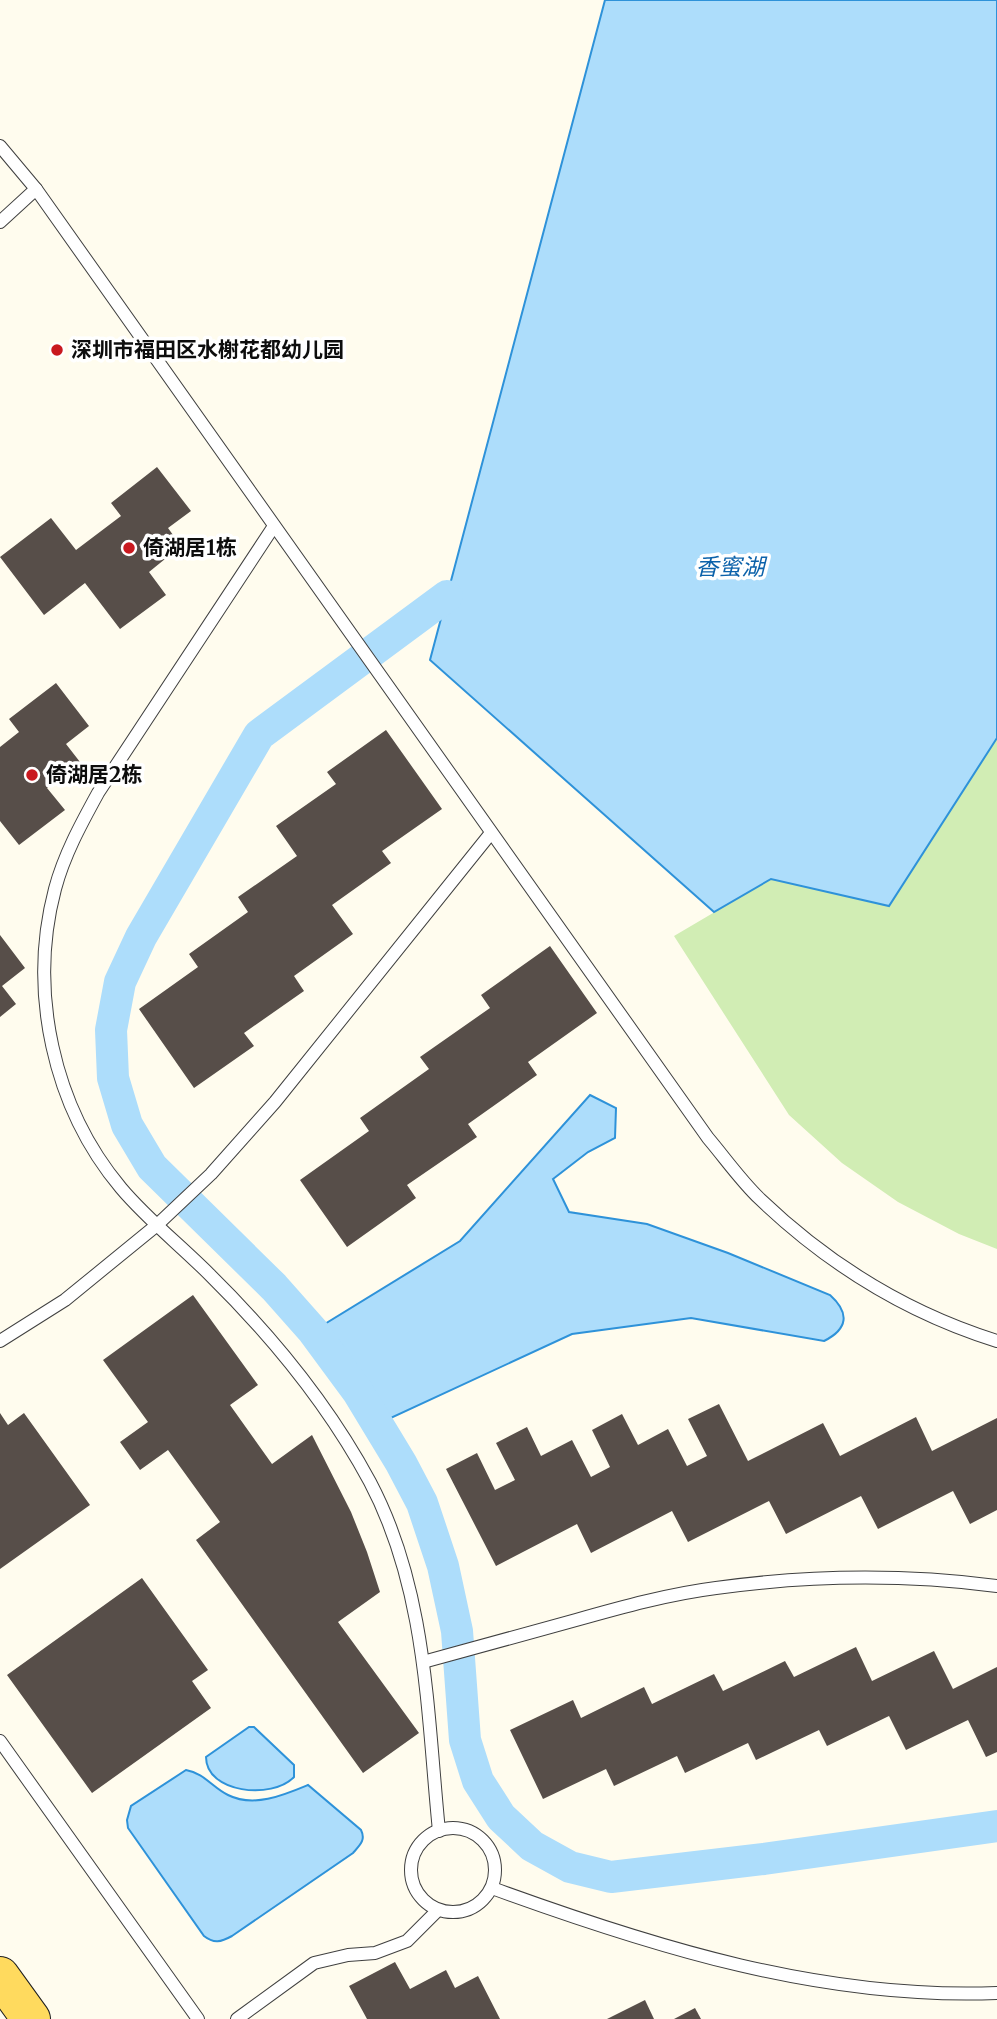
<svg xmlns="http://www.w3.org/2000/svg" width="997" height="2019" font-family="Merriweather,'Noto Sans SC',serif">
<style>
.green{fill:#d1edb4}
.water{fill:#adddfb;stroke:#2e92d9;stroke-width:2}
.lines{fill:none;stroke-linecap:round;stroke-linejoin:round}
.canal{stroke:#adddfb;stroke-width:32}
.building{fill:#574e49}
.lane-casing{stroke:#404040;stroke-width:14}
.primary-casing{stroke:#1e1e1e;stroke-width:40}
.lane{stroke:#fff;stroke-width:12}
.primary{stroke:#ffda5e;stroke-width:38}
.poi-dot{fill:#c9191f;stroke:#fff;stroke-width:2.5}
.labels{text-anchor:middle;stroke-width:7;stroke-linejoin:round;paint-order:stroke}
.poi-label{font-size:21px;font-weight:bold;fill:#0d0d0d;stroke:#fff;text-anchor:start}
.water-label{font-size:23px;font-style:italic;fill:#0c62aa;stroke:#fff}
</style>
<rect width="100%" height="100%" fill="#fffcee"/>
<polygon class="green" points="997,738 997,1249 959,1234 898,1202 842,1163 789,1115 674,936 771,879 889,906"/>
<g class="water">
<polygon points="605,0 997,0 997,738 889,906 771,879 714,912 430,660"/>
<path d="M590,1095l26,13 -1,30 -27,14 -35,27 16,33 78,12 81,29 102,42c20,18 18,34 -6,46l-133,-23 -119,16 -205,95 -65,-91 158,-97z"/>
<path d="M249,1727h5l40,38v12c-22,23 -88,16 -88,-20z"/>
<path d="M186,1770c18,3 27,18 42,25 26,13 56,0 80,-10l53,45c5,10 -1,15 -8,23l-121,83c-11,6 -18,8 -28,0l-76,-108 -1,-8 4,-14z"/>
</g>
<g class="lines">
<polyline class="canal" points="447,596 259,735 141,937 120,982 111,1030 113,1078 127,1125 152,1167 274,1287 313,1331 358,1392 401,1463 422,1503 443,1566 457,1631 465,1740 478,1781 501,1817 532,1846 570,1867 611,1877 764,1859 997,1826"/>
</g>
<g class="building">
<polygon points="157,467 191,511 168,528 181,546 149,572 166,595 120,629 85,583 44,615 0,557 51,518 76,550 121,516 111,503"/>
<polygon points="56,683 89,726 66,744 80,762 47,788 65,810 19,845 0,821 0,747 19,732 9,719"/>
<polygon points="386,730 442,809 382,851 391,863 332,905 353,934 294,976 304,991 244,1033 254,1046 194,1088 139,1009 198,967 189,954 248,912 238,897 297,856 276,826 336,784 327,772"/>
<polygon points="0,935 25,968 2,986 16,1004 0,1017"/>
<polygon points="550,946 597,1013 528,1062 537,1075 468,1124 477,1137 407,1185 416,1198 347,1247 300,1180 369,1131 360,1118 429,1069 420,1057 490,1008 481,995"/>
<polygon points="193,1295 258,1385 230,1405 272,1464 312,1435 351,1512 367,1552 380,1592 338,1622 419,1733 363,1773 196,1540 220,1522 168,1450 140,1470 120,1442 148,1422 103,1360"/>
<polygon points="719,1404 748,1461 823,1423 840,1456 916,1417 932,1451 997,1418 997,1510 970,1524 953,1491 878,1529 861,1496 786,1534 769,1501 688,1542 672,1511 591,1553 577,1524 496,1566 446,1469 477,1453 495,1490 515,1480 496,1443 527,1427 541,1456 572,1440 591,1477 610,1467 592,1430 622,1414 638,1445 668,1429 687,1466 707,1456 688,1419"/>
<polygon points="0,1413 8,1425 24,1413 90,1505 0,1569"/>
<polygon points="142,1578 208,1670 192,1681 211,1708 92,1793 7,1675"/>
<polygon points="856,1647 872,1681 934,1651 953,1689 997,1667 997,1752 986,1757 968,1720 906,1750 889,1716 827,1746 819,1730 756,1760 748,1743 685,1773 677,1756 614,1786 606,1769 543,1799 510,1730 573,1700 581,1718 644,1687 652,1704 714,1674 723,1691 785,1661 794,1677"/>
<polygon points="395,1962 410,1989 446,1970 455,1988 478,1976 500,2019 367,2019 349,1986"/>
<polygon points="645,2000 654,2019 607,2019"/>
<polygon points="695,2008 701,2019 674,2019"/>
</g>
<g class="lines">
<defs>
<g id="lane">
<path d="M0,146l36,43 672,949c17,20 33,43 52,61 68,65 147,114 237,142"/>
<polyline points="0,222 36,189"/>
<path d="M274,526l-176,267c-17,31 -34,62 -43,96 -27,102 -2,218 66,299 26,31 59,57 88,86 63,62 119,130 161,208 57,108 57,230 69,349"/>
<polyline points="0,1341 65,1300 157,1225 211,1174 275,1102 491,833"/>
<path d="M423,1662c51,-14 102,-28 153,-42 46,-13 93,-26 140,-32 94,-13 188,-14 281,-2"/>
<polyline points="0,1741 198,2019"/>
<circle cx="453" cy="1870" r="42"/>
<path d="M492,1888c162,59 331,112 505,105"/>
<polyline points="237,2019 314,1963 348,1955 375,1953 407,1941 438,1910"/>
</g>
<polyline id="primary" points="0,1976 31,2019"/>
</defs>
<use href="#lane" class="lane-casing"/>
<use href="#primary" class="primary-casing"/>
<use href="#lane" class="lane"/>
<use href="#primary" class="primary"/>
</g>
<g class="poi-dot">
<circle cx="57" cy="350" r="7"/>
<circle cx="129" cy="548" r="7"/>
<circle cx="32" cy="775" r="7"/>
</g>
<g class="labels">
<g class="poi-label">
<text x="71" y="357">深圳市福田区水榭花都幼儿园</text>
<text x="143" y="555">倚湖居1栋</text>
<text x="46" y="782">倚湖居2栋</text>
</g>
<g class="water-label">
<text x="730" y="575">香蜜湖</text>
</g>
</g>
</svg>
